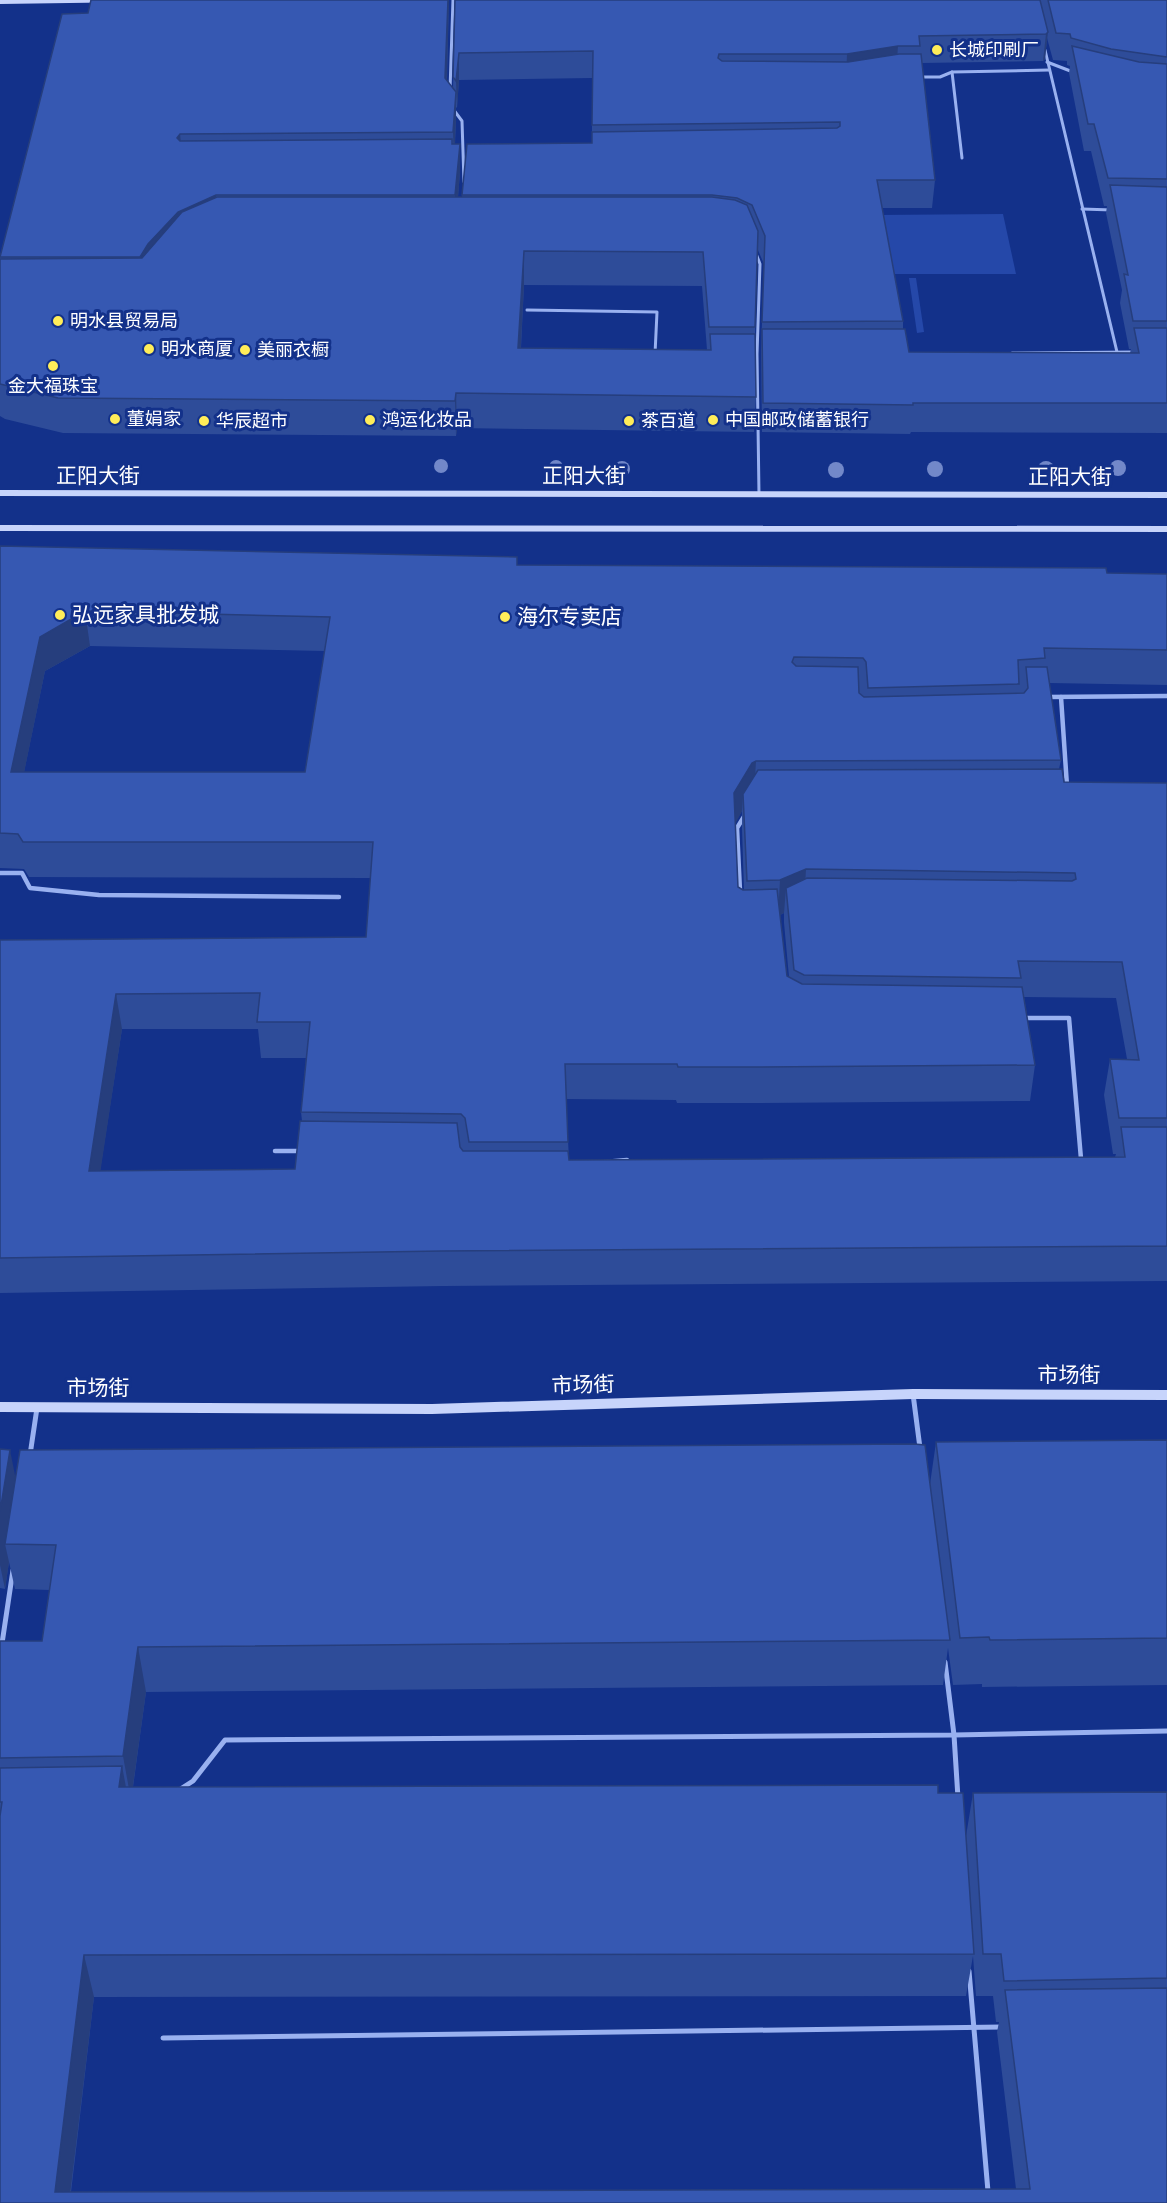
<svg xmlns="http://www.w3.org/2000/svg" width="1167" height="2203" font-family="'Titillium Web','Noto Sans SC',sans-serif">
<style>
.green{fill:#2548a9}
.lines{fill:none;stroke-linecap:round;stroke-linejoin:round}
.lane-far2{stroke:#99b1f0;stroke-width:3}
.lane-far1{stroke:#99b1f0;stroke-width:4.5}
.lane{stroke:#99b1f0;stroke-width:5}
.secondary{fill:#c7d4fb;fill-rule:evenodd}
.tree{fill:#7288c9}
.wall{fill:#2e4c99;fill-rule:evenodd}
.shaded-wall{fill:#263e7d}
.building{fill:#3658b2;stroke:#263e7d;stroke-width:1.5;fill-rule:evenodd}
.poi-dot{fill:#ffed59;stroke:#13318a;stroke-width:2}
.labels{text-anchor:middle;stroke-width:6;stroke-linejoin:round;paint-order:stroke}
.far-poi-label{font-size:18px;fill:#fff;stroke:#13318a;text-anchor:start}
.street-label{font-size:21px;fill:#fff;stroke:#13318a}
.poi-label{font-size:21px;fill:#fff;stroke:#13318a;text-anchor:start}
</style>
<rect width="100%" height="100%" fill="#13318a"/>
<g class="green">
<polygon points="1003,214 1016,274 885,274 875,215"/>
<polygon points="909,278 916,278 924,332 917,333"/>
</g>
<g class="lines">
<g class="lane-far2">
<polyline points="1045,50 1117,352"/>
<polyline points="1047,62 1073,72"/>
<polyline points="952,72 962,158"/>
<polyline points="918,77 940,77 952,72 1049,70"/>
<polyline points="450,90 453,0"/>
<polyline points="453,109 462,121 464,182"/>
<polyline points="1082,209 1112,210"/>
<polyline points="755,251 760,264 757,354 759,495"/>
<polyline points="527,310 657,312 655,354"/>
<polyline points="1012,353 1136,352"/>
</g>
<g class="lane-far1">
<polyline points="1047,697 1167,696"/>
<polyline points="1061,697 1067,786"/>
<polyline points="0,873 22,873 30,888 99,895 339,897"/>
<polyline points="740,891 737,828 745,815"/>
<polyline points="1021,1018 1069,1018 1081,1159"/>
<polyline points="275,1151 302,1151"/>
<polyline points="604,1162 627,1160"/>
</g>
<g class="lane">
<polyline points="913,1394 920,1448"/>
<polyline points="30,1455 37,1408"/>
<polyline points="0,1657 13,1570"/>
<polyline points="179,1790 193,1781 225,1740 954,1735 945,1662"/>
<polyline points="958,1798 954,1735 1167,1731"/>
<polyline points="969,1971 989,2203"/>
<polyline points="163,2038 1002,2027"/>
</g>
<g class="secondary">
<polygon points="0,0 143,0 139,2 0,4"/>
<polygon points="0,490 1167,492 1167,498 0,496"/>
<polygon points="0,525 1167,526 1167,532 0,531"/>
<polygon points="913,1389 1167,1390 1167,1400 913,1399 432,1414 0,1412 0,1402 432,1404"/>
</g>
</g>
<g class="tree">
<circle cx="441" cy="466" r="7"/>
<circle cx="556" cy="467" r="7"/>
<circle cx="1118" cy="468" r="8"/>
<circle cx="622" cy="469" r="8"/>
<circle cx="935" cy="469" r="8"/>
<circle cx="1046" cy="469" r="8"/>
<circle cx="836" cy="470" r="8"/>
</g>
<g class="wall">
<path d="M91,0h358l-2,80 6,9 2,-89h712v433l-256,-1 -1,2 -148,-2 -1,-82 3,-86 -7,-16 -2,86 1,63 -2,35 -297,-4 -1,8 -393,-3 -58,-14 -5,-3v-161l88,-242zM1047,38l6,22 14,1v4l3,1 -1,7 15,78h7l13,55h3l-1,7 16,77 -2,13 9,46h2l-1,4 -221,-1 -6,-23v-8l-21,-113h50l3,-28 -13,-117 121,-2 2,-2zM592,78v65l-125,1 -5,53h-4l2,-25 -5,-28 1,-24v-13l1,1 2,-28zM524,285l178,1 5,64 -186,-2z"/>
<path d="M0,546l517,19 650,9v111l-118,-2 12,77 -2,9 5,13 103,1v498l-724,5 -443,7v-353l366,-3 5,-59 -342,-1 -5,-8 -24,-1zM90,646l235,5 -20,121h-281l21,-101zM742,811v18l2,61h-1l-5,-3 -3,-64zM784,913v10l5,54 -2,-1 -7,-61zM1024,997l92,1 11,61h-17l-6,36 9,59h3l-1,3 -546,3 -3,-61 110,1 1,3h73l280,-2 5,-36zM122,1029h136l3,29h45l-5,54 1,9 -7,48 -195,2z"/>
<path d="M1167,1440v245l-185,2v-3l-29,1 -5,-37 -5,37 -797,7 -13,95 805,6 28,43 7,-43 194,-1v411h-1167v-562h42l8,-51 -35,-1 -6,-27 -4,27 -5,-1v-139l15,28 915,7 6,-42zM973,1956l3,40h17l3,26h3l-2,10 19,157 -945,3 23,-195 872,-1z"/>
</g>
<g class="shaded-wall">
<polygon points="448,0 449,0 446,105 445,78"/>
<polygon points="1048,32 1045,59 1043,61 1046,34"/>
<polygon points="898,46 896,73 846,81 847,54"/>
<polygon points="459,53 459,80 457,108 456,81"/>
<polygon points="456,92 456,120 454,159 453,132"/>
<polygon points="180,134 183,161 177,138"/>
<polygon points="460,144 460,172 456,223 455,195"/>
<polygon points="216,195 219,223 143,285 140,257 148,244 178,212"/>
<polygon points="524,251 524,285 519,382 518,348"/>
<polygon points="456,393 457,428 456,436 455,401"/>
<polygon points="85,611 90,646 45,671 17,807 11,772 40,637"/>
<polygon points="756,761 754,795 743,794 742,811 733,828 734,793 752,763"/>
<polygon points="806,869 804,904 786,888 784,913 778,916 780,880"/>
<polygon points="116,994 122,1029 95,1207 89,1171"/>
<polygon points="10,1450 19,1495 5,1544 9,1562 5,1589 0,1565 0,1512"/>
<polygon points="138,1647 146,1692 131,1800 123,1756"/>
<polygon points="122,1766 130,1809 119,1787"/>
<polygon points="84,1955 94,1997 69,2203 55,2192"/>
</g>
<g class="building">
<polygon points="91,0 448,0 445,78 456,92 453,132 180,134 177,138 180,141 452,139 452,144 460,144 455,195 216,195 178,212 148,244 140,257 0,257 62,14 88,13"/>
<polygon points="455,0 1040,0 1048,32 1046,34 919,36 920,46 898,46 847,54 719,54 718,58 722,61 848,62 899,54 921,54 935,180 877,180 903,321 762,322 765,236 752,205 737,198 712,195 462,195 467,144 592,143 592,132 837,128 840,126 840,122 592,125 593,51 459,53 456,81 453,77"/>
<polygon points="1048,0 1167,0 1167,57 1111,49 1071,38 1070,34 1056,33"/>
<polygon points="1072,46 1139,62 1167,64 1167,179 1108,178 1094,124 1088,124"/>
<polygon points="1110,185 1167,187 1167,321 1133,321 1124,274 1128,275"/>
<polygon points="217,197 712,197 735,200 747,205 758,231 755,327 709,327 703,252 524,251 518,348 711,350 710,334 755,334 756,397 456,393 455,401 58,398 0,384 0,259 142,258 182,212"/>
<polygon points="1134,328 1167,328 1167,403 913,403 913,405 763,403 762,329 905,329 909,352 1139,353"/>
<path d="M0,546l517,11v8l589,3 1,5 60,1v76l-123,-2 1,10 -27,2 1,24 -151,4 -2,-26 -3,-4 -69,-1 -2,5 4,4 62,1 1,26 5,4 160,-4 4,-5 -2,-21h21l14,93 -305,1 -4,2 -18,30 4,94 5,3 34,-1 10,87 15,8 220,3 13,78 -283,2h-74l-1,-3h-112l3,78h-99l-4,-24 -4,-4 -160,-2 9,-90h-53l3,-29 -144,1 -27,177 206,-2 5,-48 157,2 3,24 3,4h105l1,9 556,-3 -4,-30h46v119l-726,5 -441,7v-318l366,-3 7,-95h-350l-5,-8 -18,-1zM85,611l245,6 -25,155h-294l29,-135z"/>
<polygon points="1062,769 1064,782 1167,783 1167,1118 1119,1118 1110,1059 1139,1060 1122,962 1018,961 1021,978 804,975 794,970 786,888 807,878 1072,881 1076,879 1075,873 806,869 780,880 747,881 743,794 758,770"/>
<polygon points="1167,1440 1167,1638 990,1640 989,1637 960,1638 936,1442"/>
<polygon points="914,1444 925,1445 950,1640 138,1647 123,1756 0,1758 0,1641 42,1641 56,1545 5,1544 20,1450"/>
<polygon points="0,1449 10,1450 0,1512"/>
<polygon points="122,1766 119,1787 938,1785 938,1793 963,1793 974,1954 84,1955 55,2192 1030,2189 1005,1990 1167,1988 1167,2203 0,2203 0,1816 2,1802 0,1802 0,1768"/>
<polygon points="1167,1792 1167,1978 1004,1981 1001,1954 983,1954 973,1793"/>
</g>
<g class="poi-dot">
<circle cx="937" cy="50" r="6"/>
<circle cx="58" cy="321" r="6"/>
<circle cx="149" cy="349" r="6"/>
<circle cx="245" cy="350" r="6"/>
<circle cx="53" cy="366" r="6"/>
<circle cx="115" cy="419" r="6"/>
<circle cx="370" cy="420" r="6"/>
<circle cx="713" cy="420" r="6"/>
<circle cx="204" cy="421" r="6"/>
<circle cx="629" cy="421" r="6"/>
<circle cx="60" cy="615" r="6"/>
<circle cx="505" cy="617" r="6"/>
</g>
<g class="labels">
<g class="far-poi-label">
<text x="949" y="56">长城印刷厂</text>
<text x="70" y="327">明水县贸易局</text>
<text x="161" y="355">明水商厦</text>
<text x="257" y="356">美丽衣橱</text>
<text x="53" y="392" text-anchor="middle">金大福珠宝</text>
<text x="127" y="425">董娟家</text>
<text x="382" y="426">鸿运化妆品</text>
<text x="725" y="426">中国邮政储蓄银行</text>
<text x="216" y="427">华辰超市</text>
<text x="641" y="427">茶百道</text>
</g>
<g class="street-label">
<text x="98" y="483">正阳大街</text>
<text x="584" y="483">正阳大街</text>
<text x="1070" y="484">正阳大街</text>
<text x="1069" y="1382">市场街</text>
<text transform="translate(583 1385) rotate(-2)" y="7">市场街</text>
<text x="98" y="1395">市场街</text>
</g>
<g class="poi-label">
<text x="72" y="622">弘远家具批发城</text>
<text x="517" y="624">海尔专卖店</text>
</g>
</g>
</svg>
